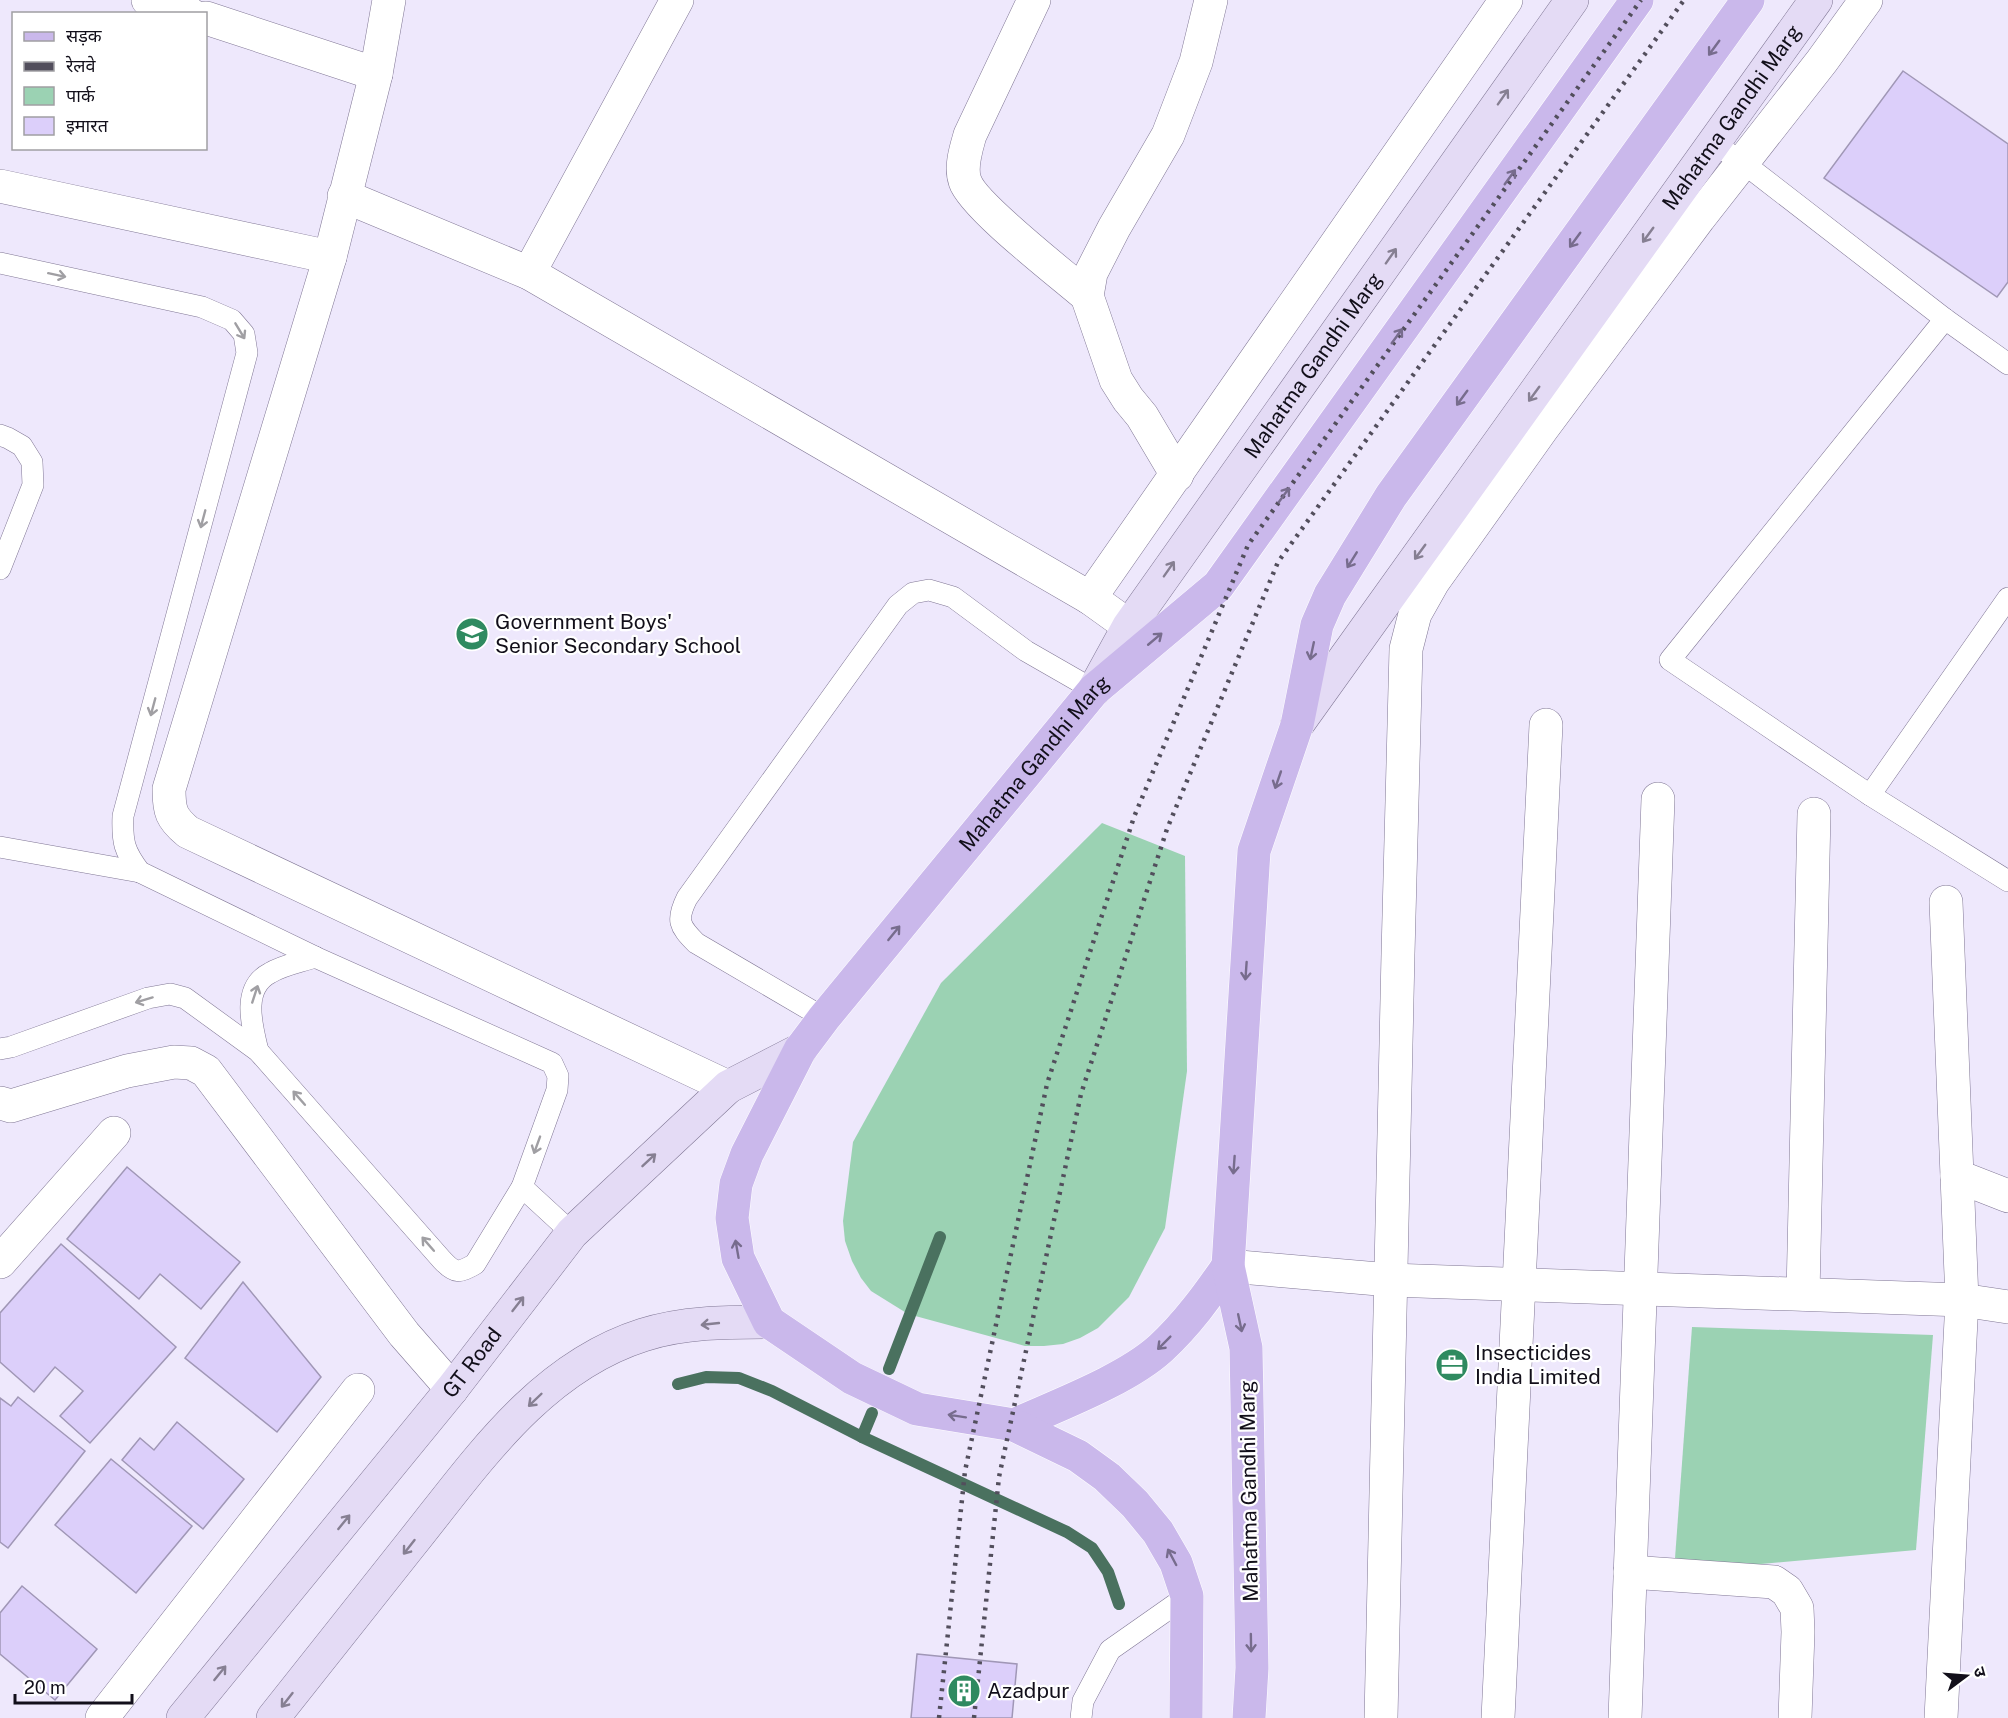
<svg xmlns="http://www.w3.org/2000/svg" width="2008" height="1718" font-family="'Public Sans','Noto Sans Devanagari',sans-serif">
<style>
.green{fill:#9bd2b3}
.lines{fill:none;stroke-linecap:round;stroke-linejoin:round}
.stream{stroke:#4a715f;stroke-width:12}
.building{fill:#dccffa;stroke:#a097b6;stroke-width:1.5}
.service-casing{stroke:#807795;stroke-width:22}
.minor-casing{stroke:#807795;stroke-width:34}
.secondary-casing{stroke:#807795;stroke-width:34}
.primary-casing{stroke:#fff;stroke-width:34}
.service{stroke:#fff;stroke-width:21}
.minor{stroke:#fff;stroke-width:33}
.secondary{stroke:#e4dbf5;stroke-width:33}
.primary{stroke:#cab8eb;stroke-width:33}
.rail{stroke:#524e5c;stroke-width:4.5;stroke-dasharray:3 6;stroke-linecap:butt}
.oneway{stroke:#776c8d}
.oneway2{stroke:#867f92}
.oneway3{stroke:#a09fa3}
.labels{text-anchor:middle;stroke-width:4.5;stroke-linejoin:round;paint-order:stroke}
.street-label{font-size:21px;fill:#120f1a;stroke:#fff}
.poi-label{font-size:21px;fill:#120f1a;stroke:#fff;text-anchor:start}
</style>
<rect width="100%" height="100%" fill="#eee8fc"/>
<g class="green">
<polygon points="1102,823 1185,856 1187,1071 1165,1228 1129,1297 1098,1328 1080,1338 1063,1344 1044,1346 1025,1346 908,1314 871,1291 861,1278 852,1261 845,1241 843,1221 853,1142 941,983"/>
<polygon points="1692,1327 1933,1335 1916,1550 1674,1572"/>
</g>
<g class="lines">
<g class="stream">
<polyline points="889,1369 940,1237"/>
<polyline points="678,1384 706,1377 739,1378 772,1391 862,1437 1067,1532 1092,1548 1108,1572 1119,1604"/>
<polyline points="862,1437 872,1413"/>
</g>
</g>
<g class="building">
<polygon points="1903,71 2008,144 2008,282 1997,297 1824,178"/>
<polygon points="127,1167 240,1262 201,1309 160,1274 139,1299 67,1239"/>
<polygon points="61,1244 176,1347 90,1443 60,1416 83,1391 55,1367 34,1392 0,1362 0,1313"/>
<polygon points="243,1282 321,1377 277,1432 185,1358"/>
<polygon points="18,1397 85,1451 8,1548 0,1542 0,1398 11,1406"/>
<polygon points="177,1422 244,1479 203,1529 122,1460 140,1438 154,1450"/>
<polygon points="111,1459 192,1526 136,1593 55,1525"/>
<polygon points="22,1586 97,1649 55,1700 0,1654 0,1613"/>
<polygon points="917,1654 1017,1664 1012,1718 911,1718"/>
</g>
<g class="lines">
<defs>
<g id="service">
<polyline points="1713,143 1742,162 1945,319 2008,364"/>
<path d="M0,263l202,44 30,13 12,14 3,19 -124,463c-1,26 1,35 17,56l175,85 237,106 6,13 -1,14 -35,97 -47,77c-16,9 -20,10 -33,-4l-184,-209 -73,-53 -15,-4 -22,4 -137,49 -11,2"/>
<polyline points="1945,319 1670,660 1870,795 2008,881"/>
<polyline points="0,435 8,438 22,446 32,462 33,485 0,569"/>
<polyline points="1870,795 2008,598"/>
<polyline points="0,847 140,872"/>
<path d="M824,1018l-128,-75c-17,-17 -20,-23 -9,-45l211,-293 15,-12 16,-3 24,7 73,54 68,39"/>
<path d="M258,1051c-6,-25 -17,-63 12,-78 13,-8 31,-11 45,-16"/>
<polyline points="522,1187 572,1233"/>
<polyline points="1081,1718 1083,1701 1110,1650 1187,1596"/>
</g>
<g id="minor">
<polyline points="148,0 190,14"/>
<path d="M389,0l-13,74 -46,183 -161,532c0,22 2,29 19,43l540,255"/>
<path d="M1034,0l-64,135c-4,14 -10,32 -5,46 8,25 98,94 122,115"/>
<polyline points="206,18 376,74"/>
<polyline points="0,186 330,257"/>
<polyline points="344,196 529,273 1090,598 1129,626"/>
<polyline points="529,273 677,0"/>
<polyline points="1177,475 1142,416 1128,399 1116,380 1087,296 1091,273 1114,228 1168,135 1196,62 1211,0"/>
<polyline points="1090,598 1506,0"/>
<polyline points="0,1103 11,1106 127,1071 174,1062 191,1063 206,1071 404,1334 452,1389"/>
<polyline points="1957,1176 2008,1196"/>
<polyline points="0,1262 114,1133"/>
<polyline points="1228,1266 1390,1280 1962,1300 2008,1307"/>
<polyline points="1803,1294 1814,814"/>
<polyline points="1630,1572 1774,1582 1787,1591 1797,1608 1798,1632 1795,1718"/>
<polyline points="102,1718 358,1390"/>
<polyline points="1381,1718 1398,954 1406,649 1415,614 1433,582 1542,429 1699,218 1822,61 1866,0"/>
<polyline points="1498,1718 1546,725"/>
<polyline points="1625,1718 1658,799"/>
<polyline points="1941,1718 1962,1300 1946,902"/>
</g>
<g id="secondary">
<path id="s1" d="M1094,690l35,-64 443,-626"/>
<path id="s2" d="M1297,725l519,-725"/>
<path id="s3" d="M183,1718l269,-329 120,-156 156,-146 72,-37"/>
<path d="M273,1718c46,-58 92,-116 138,-174 65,-81 128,-176 232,-209 40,-13 84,-13 126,-13"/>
</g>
<g id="primary">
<path d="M1014,1425c44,-20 112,-45 147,-77 26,-24 47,-53 67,-82"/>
<path id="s4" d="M1186,1718l1,-122 -11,-33 -18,-31 -23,-28 -28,-27 -29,-21 -64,-31 -97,-16 -65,-31 -83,-56 -31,-64 -6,-40 4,-34 11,-30 53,-104 24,-32 270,-328 124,-104 419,-586"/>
<polyline points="1249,1718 1252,1668 1246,1348 1228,1266 1254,851 1297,725 1317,625 1330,595 1391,496 1748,0"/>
</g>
</defs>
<use href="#service" class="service-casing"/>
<use href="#minor" class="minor-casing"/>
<use href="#secondary" class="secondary-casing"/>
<use href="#primary" class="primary-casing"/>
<use href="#service" class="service"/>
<use href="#minor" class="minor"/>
<use href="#secondary" class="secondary"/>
<use href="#primary" class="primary"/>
<g class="rail">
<polyline points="939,1718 965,1471 1047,1084 1134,817 1248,545 1641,0"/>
<polyline points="974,1718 999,1477 1081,1094 1167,829 1278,562 1684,0"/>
</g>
</g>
<defs><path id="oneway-shaft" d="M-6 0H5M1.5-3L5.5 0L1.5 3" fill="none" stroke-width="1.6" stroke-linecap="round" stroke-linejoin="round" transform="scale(1.5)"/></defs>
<g class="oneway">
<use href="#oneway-shaft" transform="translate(1714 48) rotate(126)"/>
<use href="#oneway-shaft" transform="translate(1510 177) rotate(-54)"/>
<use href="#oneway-shaft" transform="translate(1575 240) rotate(126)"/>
<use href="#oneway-shaft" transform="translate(1397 336) rotate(-54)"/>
<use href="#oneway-shaft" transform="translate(1462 398) rotate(126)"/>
<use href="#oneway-shaft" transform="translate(1284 495) rotate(-54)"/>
<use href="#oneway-shaft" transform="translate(1352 560) rotate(122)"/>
<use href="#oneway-shaft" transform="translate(1155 639) rotate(-40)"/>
<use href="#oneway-shaft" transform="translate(1312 651) rotate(102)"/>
<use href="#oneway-shaft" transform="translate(1278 780) rotate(109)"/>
<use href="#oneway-shaft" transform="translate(894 933) rotate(-51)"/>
<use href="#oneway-shaft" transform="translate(1246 971) rotate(94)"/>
<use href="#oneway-shaft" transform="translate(1234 1165) rotate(94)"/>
<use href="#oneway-shaft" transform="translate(737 1249) rotate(-100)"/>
<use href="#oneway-shaft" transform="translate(1240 1323) rotate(78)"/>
<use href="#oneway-shaft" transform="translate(1164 1343) rotate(135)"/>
<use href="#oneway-shaft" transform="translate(957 1416) rotate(-171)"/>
<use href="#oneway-shaft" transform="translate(1172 1557) rotate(-118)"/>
<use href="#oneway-shaft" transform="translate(1251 1643) rotate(89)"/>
</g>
<g class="oneway2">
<use href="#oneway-shaft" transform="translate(1503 97) rotate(-55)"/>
<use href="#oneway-shaft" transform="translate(1648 235) rotate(126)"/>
<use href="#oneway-shaft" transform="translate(1391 256) rotate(-55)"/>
<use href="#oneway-shaft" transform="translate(1534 394) rotate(126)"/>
<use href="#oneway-shaft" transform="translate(1420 552) rotate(126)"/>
<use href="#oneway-shaft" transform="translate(1169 569) rotate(-55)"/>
<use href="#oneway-shaft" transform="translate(649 1160) rotate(-43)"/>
<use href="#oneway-shaft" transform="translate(518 1304) rotate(-52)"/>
<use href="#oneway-shaft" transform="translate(710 1324) rotate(174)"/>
<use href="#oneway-shaft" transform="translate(535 1400) rotate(136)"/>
<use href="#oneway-shaft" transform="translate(344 1522) rotate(-51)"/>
<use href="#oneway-shaft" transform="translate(409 1547) rotate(128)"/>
<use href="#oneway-shaft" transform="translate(220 1673) rotate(-51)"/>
<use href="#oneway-shaft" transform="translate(287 1700) rotate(128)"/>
</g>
<g class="oneway3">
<use href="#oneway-shaft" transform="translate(57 275) rotate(12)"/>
<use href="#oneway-shaft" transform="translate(240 331) rotate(59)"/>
<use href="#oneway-shaft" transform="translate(203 519) rotate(105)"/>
<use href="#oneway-shaft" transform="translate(153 707) rotate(105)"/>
<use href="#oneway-shaft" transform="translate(255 994) rotate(-72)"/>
<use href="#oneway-shaft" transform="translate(144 1000) rotate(163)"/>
<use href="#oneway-shaft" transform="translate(299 1098) rotate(-131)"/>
<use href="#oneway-shaft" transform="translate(537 1145) rotate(110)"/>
<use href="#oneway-shaft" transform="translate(428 1244) rotate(-131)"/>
</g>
<defs>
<symbol id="school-disc" viewBox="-11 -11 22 22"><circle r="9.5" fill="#2f8a60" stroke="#fff"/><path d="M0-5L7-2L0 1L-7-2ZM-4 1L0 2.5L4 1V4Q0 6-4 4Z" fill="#fff"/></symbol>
<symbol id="office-disc" viewBox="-11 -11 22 22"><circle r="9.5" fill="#2f8a60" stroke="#fff"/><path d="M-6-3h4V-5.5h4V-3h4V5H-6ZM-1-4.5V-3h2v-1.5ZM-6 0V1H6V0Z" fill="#fff"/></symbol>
<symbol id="building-disc" viewBox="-11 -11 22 22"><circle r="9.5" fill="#2f8a60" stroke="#fff"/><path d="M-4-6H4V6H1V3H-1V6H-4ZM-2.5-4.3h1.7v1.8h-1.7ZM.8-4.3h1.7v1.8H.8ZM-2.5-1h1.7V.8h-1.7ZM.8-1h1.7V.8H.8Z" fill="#fff"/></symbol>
</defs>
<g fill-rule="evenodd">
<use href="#school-disc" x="453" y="615" width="38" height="38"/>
<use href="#office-disc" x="1433" y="1346" width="38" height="38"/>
<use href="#building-disc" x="945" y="1672" width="38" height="38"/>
</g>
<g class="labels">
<g class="street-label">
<text dy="7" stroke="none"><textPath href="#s2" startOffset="747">Mahatma Gandhi Marg</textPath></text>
<text dy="7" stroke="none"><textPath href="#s1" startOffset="392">Mahatma Gandhi Marg</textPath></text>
<text dy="7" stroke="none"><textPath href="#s4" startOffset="1310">Mahatma Gandhi Marg</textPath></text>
<text dy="7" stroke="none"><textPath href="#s3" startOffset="458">GT Road</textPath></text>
<text transform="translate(1249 1491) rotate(-91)" y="7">Mahatma Gandhi Marg</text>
</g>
<g class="poi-label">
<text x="495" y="629">Government Boys'<tspan x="495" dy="24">Senior Secondary School</tspan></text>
<text x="1475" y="1360">Insecticides<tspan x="1475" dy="24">India Limited</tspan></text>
<text x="987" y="1698">Azadpur</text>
</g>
</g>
<rect x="12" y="12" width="195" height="138" fill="#ffffff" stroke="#a09fa3" stroke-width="1.5"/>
<rect x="24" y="32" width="30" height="9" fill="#cab8eb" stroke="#a09fa3" stroke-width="1.5"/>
<text x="66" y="42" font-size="18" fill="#120f1a">सड़क</text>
<rect x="24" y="62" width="30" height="9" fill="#524e5c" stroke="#a09fa3" stroke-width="1.5"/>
<text x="66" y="72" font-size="18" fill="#120f1a">रेलवे</text>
<rect x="24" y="87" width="30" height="18" fill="#9bd2b3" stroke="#a09fa3" stroke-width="1.5"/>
<text x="66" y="102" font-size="18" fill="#120f1a">पार्क</text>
<rect x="24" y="117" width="30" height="18" fill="#dccffa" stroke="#a09fa3" stroke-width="1.5"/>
<text x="66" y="132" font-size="18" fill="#120f1a">इमारत</text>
<g transform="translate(1966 1676) rotate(74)" stroke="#ffffff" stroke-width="4.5" paint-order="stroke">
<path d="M0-4.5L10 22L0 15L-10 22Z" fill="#120f1a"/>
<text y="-9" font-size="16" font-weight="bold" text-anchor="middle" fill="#120f1a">उ</text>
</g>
<path d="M15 1694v9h117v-9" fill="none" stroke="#120f1a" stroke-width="3"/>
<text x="24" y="1694" font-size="18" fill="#120f1a" stroke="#ffffff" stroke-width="4.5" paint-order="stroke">20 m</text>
</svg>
